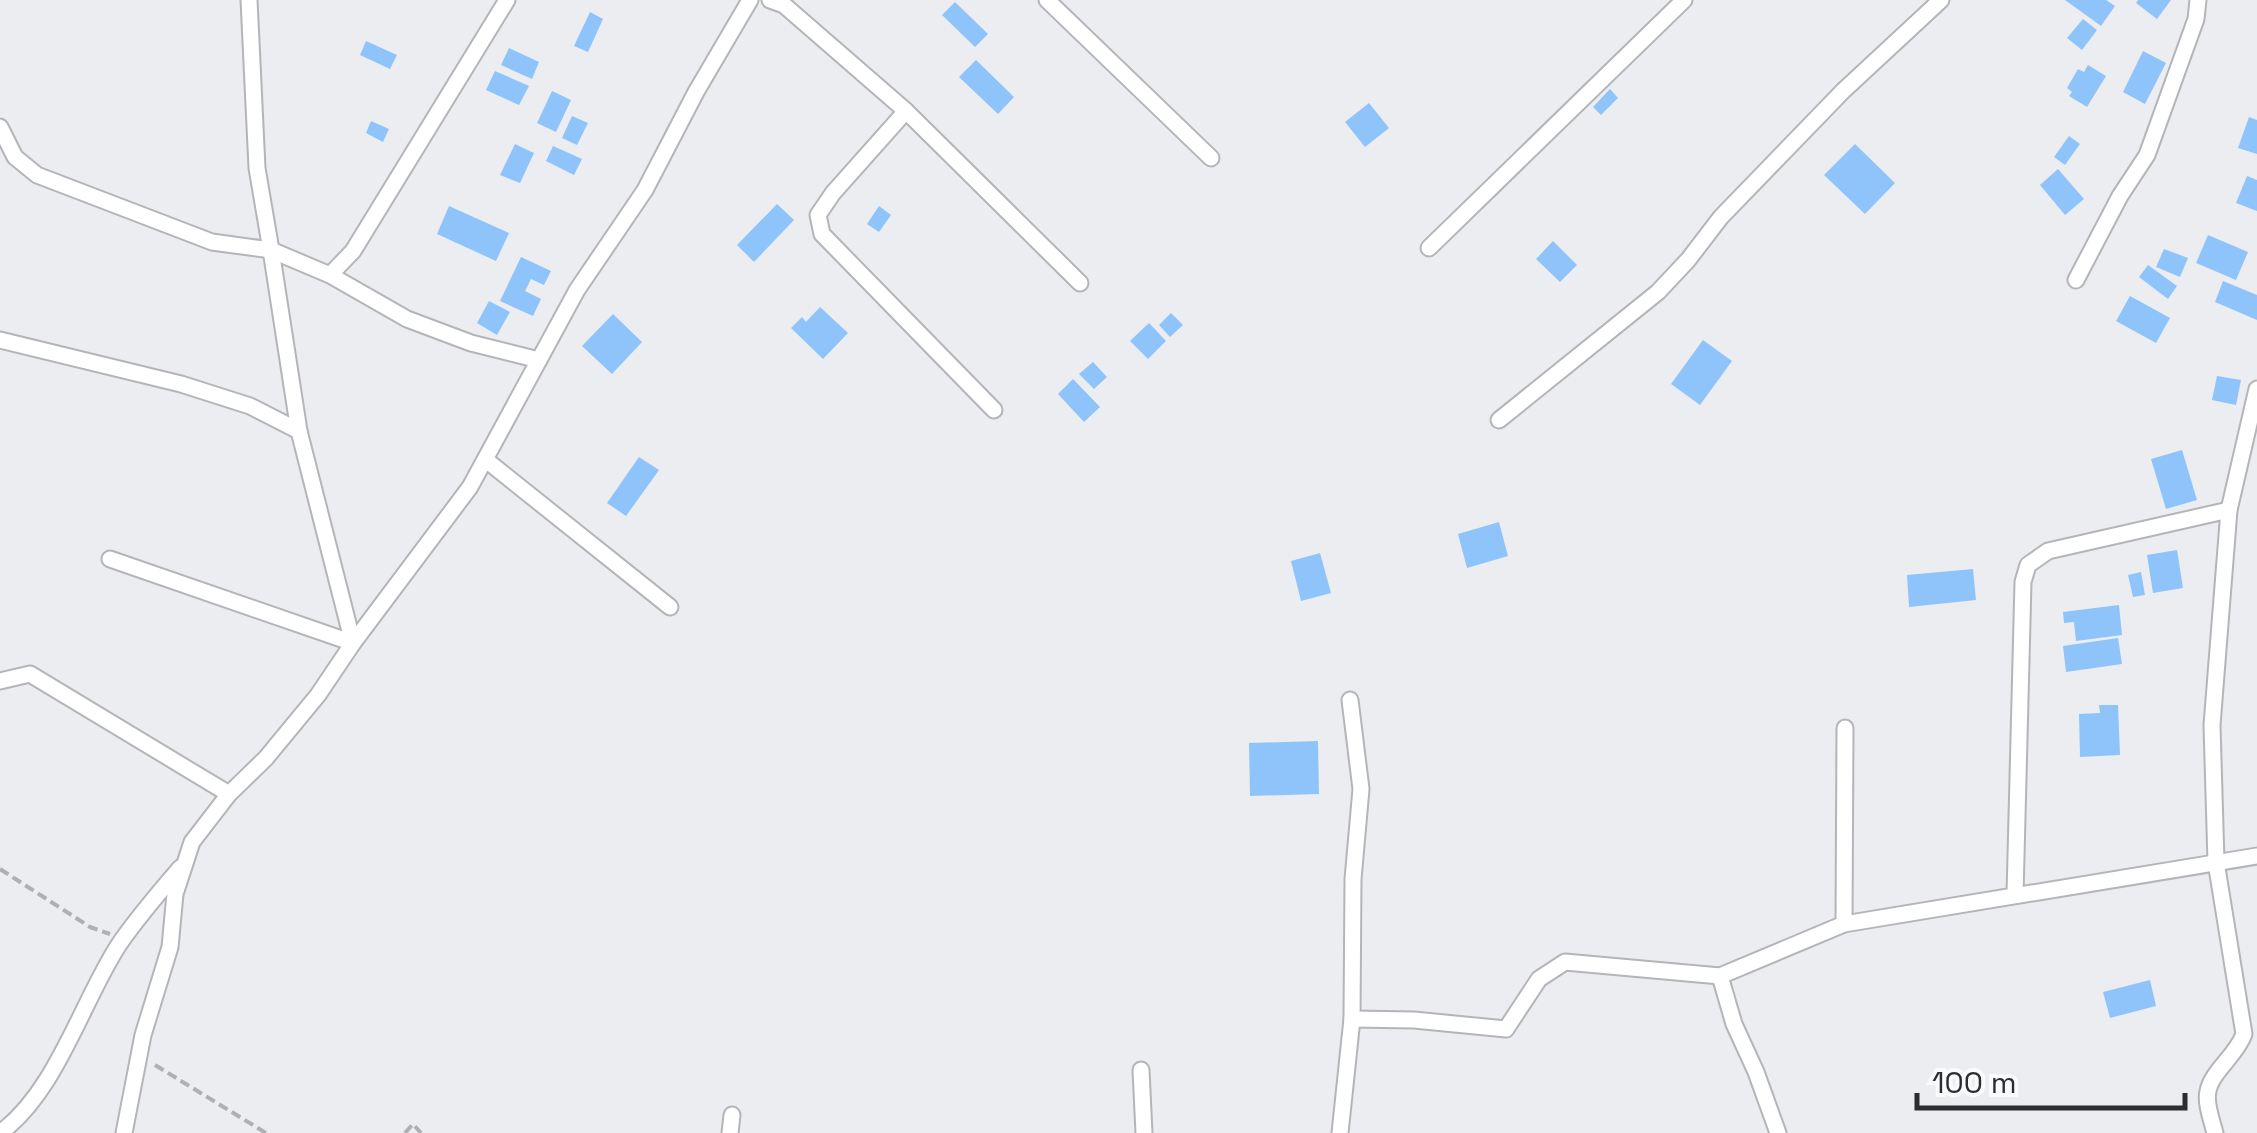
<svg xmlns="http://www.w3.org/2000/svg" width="2257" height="1133" font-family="'Space Grotesk',sans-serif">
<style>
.building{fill:#8fc4fb}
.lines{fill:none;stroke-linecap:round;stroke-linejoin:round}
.minor-casing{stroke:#b4b5b8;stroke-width:19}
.path{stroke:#afb0b2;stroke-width:4;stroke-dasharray:10 5;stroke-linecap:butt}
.minor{stroke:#fff;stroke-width:15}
</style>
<rect width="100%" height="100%" fill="#ecedf0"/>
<g class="building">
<polygon points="2065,0 2106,0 2115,6 2101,26"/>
<polygon points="2138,0 2171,0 2157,19 2136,3"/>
<polygon points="955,2 988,34 975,47 942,15"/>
<polygon points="590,12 603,19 588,52 574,46"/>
<polygon points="2083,19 2097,30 2082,50 2067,38"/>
<polygon points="366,41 397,55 390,69 360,55"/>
<polygon points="509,48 539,62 532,79 501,65"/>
<polygon points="2143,51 2166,63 2145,104 2123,92"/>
<polygon points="976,60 1014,97 998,114 959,77"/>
<polygon points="2088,65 2106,76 2087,107 2069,96 2072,92 2067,88 2078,69 2084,72"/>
<polygon points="495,71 529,86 519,105 486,90"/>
<polygon points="1610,89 1618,98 1601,115 1593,107"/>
<polygon points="552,91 571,100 556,132 537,123"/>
<polygon points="1369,103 1389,128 1365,147 1345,122"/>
<polygon points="572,116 588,123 577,145 562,138"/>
<polygon points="2249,117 2257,120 2257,154 2238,148"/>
<polygon points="371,121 389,129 383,142 366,133"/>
<polygon points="2069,136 2080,144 2065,165 2054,157"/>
<polygon points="515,144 534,153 520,183 500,175"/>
<polygon points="1855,144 1895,183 1865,214 1824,175"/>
<polygon points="553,146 582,159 574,175 546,161"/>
<polygon points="2058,169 2084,199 2065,215 2040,185"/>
<polygon points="2247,176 2257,180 2257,211 2236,203"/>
<polygon points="777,204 794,220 754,262 737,245"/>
<polygon points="449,206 509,233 496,261 437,234"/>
<polygon points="879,206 891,215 879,232 867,224"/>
<polygon points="2208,235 2248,252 2236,280 2196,263"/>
<polygon points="1553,241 1577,265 1560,282 1536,259"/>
<polygon points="2164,249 2188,258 2180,277 2156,267"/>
<polygon points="521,257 551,271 544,285 531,279 525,291 541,299 533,316 500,301"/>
<polygon points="2148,265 2177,286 2168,299 2139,277"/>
<polygon points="2223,281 2257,295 2257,320 2215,302"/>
<polygon points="2130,296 2170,318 2156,343 2116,321"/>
<polygon points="489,301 510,312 497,335 477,323"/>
<polygon points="820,307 848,333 823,359 791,328 802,317 806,322"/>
<polygon points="1171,313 1183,325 1170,337 1159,325"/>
<polygon points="613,314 642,342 612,374 582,346"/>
<polygon points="1149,323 1166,341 1148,359 1130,341"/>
<polygon points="1703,340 1732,361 1700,405 1671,384"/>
<polygon points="1093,362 1107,377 1094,389 1079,374"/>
<polygon points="2217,376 2241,380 2236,405 2212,400"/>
<polygon points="1073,379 1100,407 1084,422 1058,394"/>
<polygon points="2182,450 2197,500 2166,509 2151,459"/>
<polygon points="639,457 659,470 626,516 607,503"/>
<polygon points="1499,522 1508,556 1467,568 1458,534"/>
<polygon points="2177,550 2183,588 2153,593 2147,555"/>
<polygon points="1320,553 1331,593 1301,601 1291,561"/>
<polygon points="1973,569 1976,600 1909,607 1907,575"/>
<polygon points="2141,572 2145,595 2133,597 2128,575"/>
<polygon points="2119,605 2122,635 2076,641 2074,622 2064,623 2063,612"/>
<polygon points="2118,638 2122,664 2066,672 2063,646"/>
<polygon points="2099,705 2118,705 2120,755 2080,757 2079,714 2100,713"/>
<polygon points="1318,741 1319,794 1250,796 1249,743"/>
<polygon points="2150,980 2156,1006 2110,1018 2103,992"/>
</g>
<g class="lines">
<defs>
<g id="minor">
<polyline points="249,0 257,168 271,250 330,275 407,319 471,343 539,360"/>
<polyline points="770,0 784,5 906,111 1080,283"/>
<polyline points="1047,0 1211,158"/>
<polyline points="906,111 833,193 818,215 822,234 994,410"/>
<polyline points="0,127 15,157 37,175 212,242 271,250 299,431"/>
<polyline points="1429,248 1684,0"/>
<polyline points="330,275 353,251 507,0"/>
<polyline points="2076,280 2120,196 2147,155 2196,19 2198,0"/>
<polyline points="0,340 181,384 250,406 299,431 353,643 110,559"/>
<polyline points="1499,420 1658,292 1688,260 1721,217 1843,91 1941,0"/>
<polyline points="486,460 670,607"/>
<polyline points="0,681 30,674 229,794"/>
<polyline points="2015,895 2023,582 2028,565 2048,551 2229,510"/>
<polyline points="1844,924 1845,728"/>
<polyline points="1352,1019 1414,1020 1506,1029 1539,979 1565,962 1720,976"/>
<polyline points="1141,1070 1144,1133"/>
<path d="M0,1133c56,-41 81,-129 118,-187 18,-27 41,-53 62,-78"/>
<polyline points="124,1133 143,1035 170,947 175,894 192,842 229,794 266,758 318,695 353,643 470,487 577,290 645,190 696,92 750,0"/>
<polyline points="730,1133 732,1115"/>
<polyline points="1340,1133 1352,1019 1353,879 1361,789 1350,700"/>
<polyline points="1778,1133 1756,1072 1734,1024 1720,976 1844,924 2257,856"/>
<path d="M2215,1133c-3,-12 -10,-30 -7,-42 4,-20 28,-35 36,-57l-28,-172 -4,-137 17,-215 28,-121"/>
</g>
</defs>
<use href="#minor" class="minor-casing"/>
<g class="path">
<polyline points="0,869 90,927 110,934"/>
<polyline points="155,1065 266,1133"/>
<polyline points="405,1133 413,1124 421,1133"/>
</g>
<use href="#minor" class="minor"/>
</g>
<path d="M1917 1093v15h268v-15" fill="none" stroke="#2c2d2e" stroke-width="5"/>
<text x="1932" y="1093" font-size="30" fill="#2c2d2e" stroke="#f9fafd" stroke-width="8" paint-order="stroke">100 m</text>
</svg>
